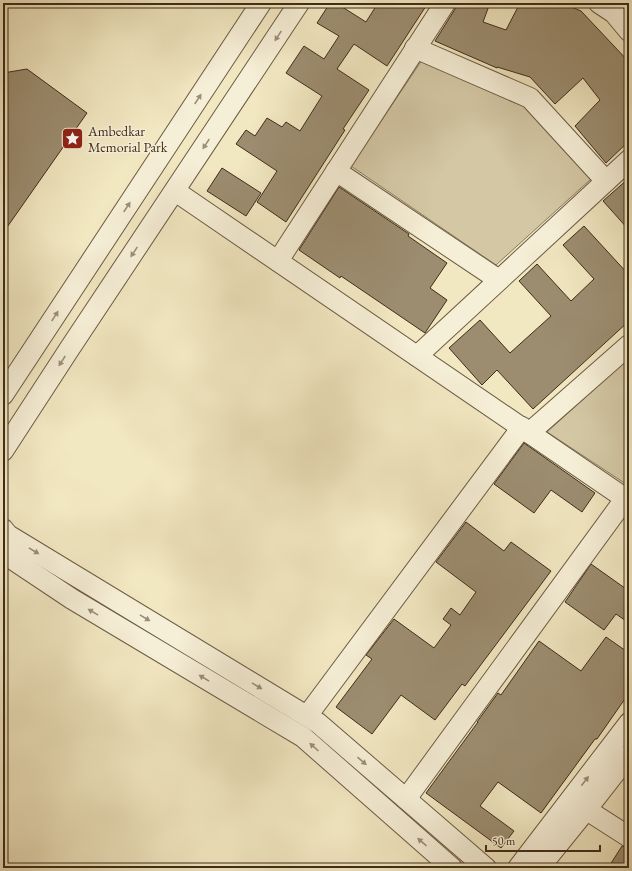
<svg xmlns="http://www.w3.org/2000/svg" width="632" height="871" font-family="'EB Garamond',serif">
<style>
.green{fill:#d3c7a4;stroke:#8a7a5e}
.building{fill:#9c8d70;stroke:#402c19}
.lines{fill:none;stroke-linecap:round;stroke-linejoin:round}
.minor-casing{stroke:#6c5b43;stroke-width:22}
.minor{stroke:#f6efd7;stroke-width:20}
.oneway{fill:#9b8e78}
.labels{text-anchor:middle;stroke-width:3;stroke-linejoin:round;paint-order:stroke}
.poi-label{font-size:14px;fill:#402c19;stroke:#f6efd7;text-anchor:start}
</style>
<rect width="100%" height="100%" fill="#f1e7c1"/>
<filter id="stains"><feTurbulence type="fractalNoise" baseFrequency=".005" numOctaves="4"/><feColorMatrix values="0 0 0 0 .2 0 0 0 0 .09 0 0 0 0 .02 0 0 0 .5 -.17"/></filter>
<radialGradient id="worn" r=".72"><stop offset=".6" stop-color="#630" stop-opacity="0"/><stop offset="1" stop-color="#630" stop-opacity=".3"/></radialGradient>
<g class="green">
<polygon points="422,60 521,102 591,179 496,265 351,166"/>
<polygon points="629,358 629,486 547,432"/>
</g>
<g class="building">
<polygon points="330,3 336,3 366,22 378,3 428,3 387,66 354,44 337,69 369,90 343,129 345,130 286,222 257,202 277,171 236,144 246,130 255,136 267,118 282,127 286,122 300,131 322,96 286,73 304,46 324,59 339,36 317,23"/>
<polygon points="457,3 490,3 483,22 506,30 520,3 562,3 581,11 629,62 629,141 606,163 575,126 600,100 583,78 555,104 530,77 497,67 497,68 435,41 455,9"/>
<polygon points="27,69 87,113 3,233 3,73"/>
<polygon points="222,168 261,193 246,216 207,191"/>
<polygon points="629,178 629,230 603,201"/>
<polygon points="339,187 409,234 408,236 447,263 430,288 447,300 425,333 341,276 340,278 299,250"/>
<polygon points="584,226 629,275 629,321 533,409 497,370 482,385 449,348 480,320 510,353 551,316 519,281 537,264 571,301 594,279 563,245"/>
<polygon points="524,443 595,493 582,512 551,490 534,513 494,484"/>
<polygon points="466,522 504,551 511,542 551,571 465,686 462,684 435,720 401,695 372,734 336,707 372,659 366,655 394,619 434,648 451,625 443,619 451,608 460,615 476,592 436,562"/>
<polygon points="591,564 629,591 629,623 616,614 604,630 565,602"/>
<polygon points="606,637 629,653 629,693 597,739 595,739 541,813 498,782 480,806 514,831 501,848 426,793 478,722 477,722 498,693 501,695 539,641 581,671"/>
<polygon points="622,846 629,848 629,868 608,868"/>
</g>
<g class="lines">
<defs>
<g id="minor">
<polyline points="599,3 614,13 629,31"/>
<polyline points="415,48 530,98 606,181"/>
<polyline points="336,171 499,280"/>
<polyline points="175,191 629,501"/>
<polyline points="278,261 445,3"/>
<polyline points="417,356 629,160"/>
<polyline points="3,395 261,3"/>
<polyline points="529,433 629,345"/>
<polyline points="3,451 70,348 299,3"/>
<polyline points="3,529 8,535 318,723 486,868"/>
<polyline points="3,553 72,599 303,737 452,868"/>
<polyline points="307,716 522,427"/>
<polyline points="406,799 625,499 629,497"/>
<polyline points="576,803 629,837"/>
<polyline points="518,868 629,723"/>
<polyline points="539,868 586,810 629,755"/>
</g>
</defs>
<use href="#minor" class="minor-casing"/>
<use href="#minor" class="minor"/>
</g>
<defs><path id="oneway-solid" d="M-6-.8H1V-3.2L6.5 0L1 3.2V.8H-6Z"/></defs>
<g class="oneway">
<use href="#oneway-solid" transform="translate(278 36) rotate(123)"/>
<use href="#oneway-solid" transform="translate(198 99) rotate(-57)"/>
<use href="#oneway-solid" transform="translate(206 144) rotate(123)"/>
<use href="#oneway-solid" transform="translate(127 207) rotate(-57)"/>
<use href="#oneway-solid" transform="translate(134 252) rotate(124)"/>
<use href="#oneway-solid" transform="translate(55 316) rotate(-57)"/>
<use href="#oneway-solid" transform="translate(62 361) rotate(123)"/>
<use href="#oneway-solid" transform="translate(34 551) rotate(31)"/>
<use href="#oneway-solid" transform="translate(93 612) rotate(-149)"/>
<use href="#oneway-solid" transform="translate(145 618) rotate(31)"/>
<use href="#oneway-solid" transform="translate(204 678) rotate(-149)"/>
<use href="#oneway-solid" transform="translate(257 686) rotate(31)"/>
<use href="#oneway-solid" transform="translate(314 747) rotate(-138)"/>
<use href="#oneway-solid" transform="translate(362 761) rotate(41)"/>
<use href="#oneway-solid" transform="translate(585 781) rotate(-53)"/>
<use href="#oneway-solid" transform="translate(422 842) rotate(-139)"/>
</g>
<defs>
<symbol id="sight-square" viewBox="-11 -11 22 22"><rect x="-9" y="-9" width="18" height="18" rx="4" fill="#8f2418" stroke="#f6efd7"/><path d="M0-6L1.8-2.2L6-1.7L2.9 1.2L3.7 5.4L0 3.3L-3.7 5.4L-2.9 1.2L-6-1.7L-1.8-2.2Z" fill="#fff"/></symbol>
</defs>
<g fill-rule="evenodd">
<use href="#sight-square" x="60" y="126" width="25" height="25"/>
</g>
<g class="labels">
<g class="poi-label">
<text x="88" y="136">Ambedkar<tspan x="88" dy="16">Memorial Park</tspan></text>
</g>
</g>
<rect width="632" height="871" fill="none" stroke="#f1e7c1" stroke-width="16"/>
<rect x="4" y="4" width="624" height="863" fill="none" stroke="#402c19" stroke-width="2"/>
<rect x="8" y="8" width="616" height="855" fill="none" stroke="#402c19"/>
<path d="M486 845v6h114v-6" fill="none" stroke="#402c19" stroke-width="2"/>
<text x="492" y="845" font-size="12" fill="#402c19" stroke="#f6efd7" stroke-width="3" paint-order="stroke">50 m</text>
<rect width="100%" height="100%" filter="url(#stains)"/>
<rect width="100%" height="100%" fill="url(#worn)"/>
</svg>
